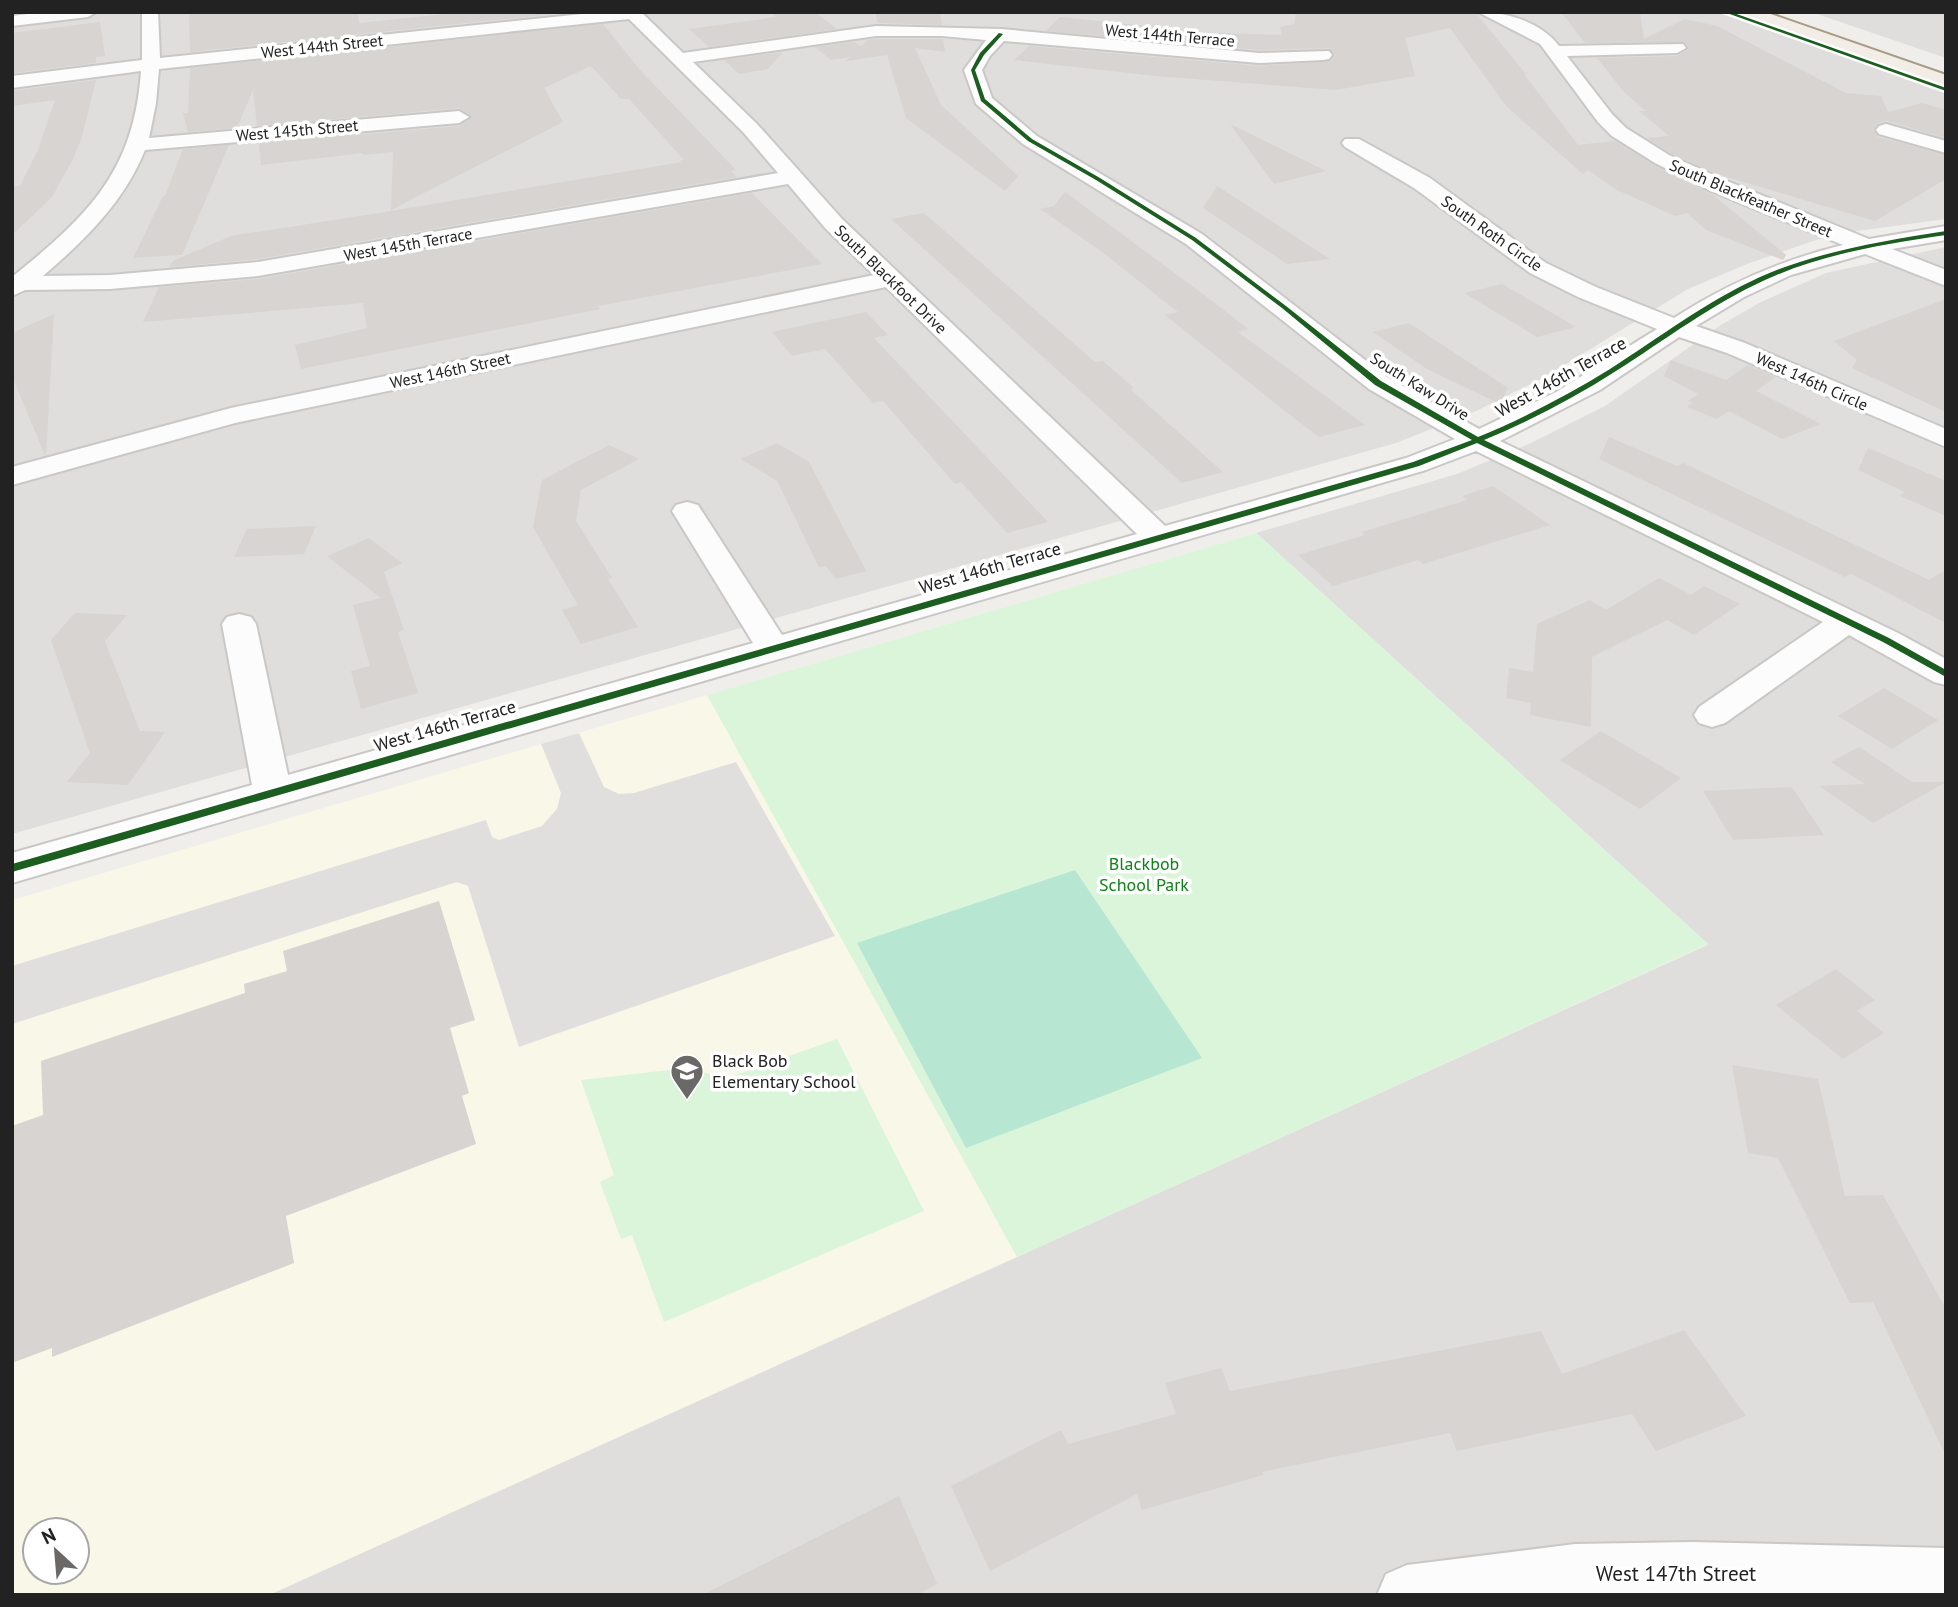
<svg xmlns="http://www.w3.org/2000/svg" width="1958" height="1607" font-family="'PT Sans',sans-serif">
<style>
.residential{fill:#dfdedc}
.education{fill:#f8f7e8;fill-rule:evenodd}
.park{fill:#daf5da}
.pitch{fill:#b7e6d2}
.parking{fill:#e0dfde}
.building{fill:#d7d4d2}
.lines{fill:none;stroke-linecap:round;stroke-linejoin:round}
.minor-casing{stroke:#c9c8c7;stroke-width:4}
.major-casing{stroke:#a79c86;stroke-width:4}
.minor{fill:#fdfcfc;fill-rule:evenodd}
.major{fill:#f3ede7;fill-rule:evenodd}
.cycleway-casing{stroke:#fff;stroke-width:5}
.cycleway{fill:#1b5e20;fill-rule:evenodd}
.labels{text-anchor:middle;stroke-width:7;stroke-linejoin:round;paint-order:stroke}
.far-street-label{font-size:16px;fill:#222;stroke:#fff}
.street-label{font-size:18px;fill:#222;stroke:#fff}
.park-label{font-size:18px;fill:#0c8416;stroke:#fff}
.poi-label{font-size:18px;fill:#222;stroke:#fff;text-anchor:start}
.near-street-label{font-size:21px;fill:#222;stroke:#fff}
</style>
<rect width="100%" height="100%" fill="#f0eeeb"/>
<g class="residential">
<polygon points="12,12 1717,12 1946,93 1946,219 1850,232 1813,241 1747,264 1688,289 1545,377 1474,412 1396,443 12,834"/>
<polygon points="1811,12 1946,12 1946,58"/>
<polygon points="1946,247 1946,1595 269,1595 1708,945 1256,533 1457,474 1529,444 1605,406 1721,325 1761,302 1826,273"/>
</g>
<path class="education" d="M1256,533l452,411 -1439,651h-257v-695zM35,1530h42v42h-42z"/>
<g class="park">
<polygon points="1256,533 1708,944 1017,1257 707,695"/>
<polygon points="837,1039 924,1211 664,1322 632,1235 621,1239 600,1182 614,1175 581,1080 687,1068 727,1078"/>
</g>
<polygon class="pitch" points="1075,870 1202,1058 966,1148 857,943"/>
<polygon class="parking" points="579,733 604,787 619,794 634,793 736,762 835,936 519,1047 468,886 457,882 12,1024 12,966 486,820 492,837 499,840 542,826 557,809 561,793 541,744"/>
<g class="building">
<polygon points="189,12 358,12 359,23 454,13 573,12 190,52"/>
<polygon points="770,12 815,12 837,29 709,47 689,29 776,17"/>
<polygon points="875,12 940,12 942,25 878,23"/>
<polygon points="1296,12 1475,12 1526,74 1524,74 1578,145 1615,141 1654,165 1713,195 1786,255 1783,260 1706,230 1687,213 1675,216 1617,190 1588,170 1583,174 1506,106 1450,28 1405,38 1415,76 1336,90 1155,76 1014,60 1029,46 1259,66 1331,61 1335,55 1329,48 1259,50 1046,31 1060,17 1214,33 1282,35 1280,27 1294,24"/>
<polygon points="1561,12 1640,12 1644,39 1685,19 1717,26 1846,93 1881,96 1888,112 1922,103 1946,110 1946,138 1887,121 1878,123 1873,130 1878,137 1946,155 1946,179 1875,221 1717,174 1670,153 1647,138 1669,136 1639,111 1646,111 1624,92 1597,58 1677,56 1689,49 1685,42 1585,43"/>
<polygon points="100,22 105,56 96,57 96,63 12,73 12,33"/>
<polygon points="603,24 640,70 736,170 731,171 737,177 258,259 169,267 173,261 231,236 379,213 682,162 680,160 684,160 629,99 621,99 591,66 544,88 563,122 391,210 393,152 363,155 363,153 261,165 259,143 459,126 470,119 470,115 459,108 257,126 253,90 237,128 188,132 183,113 188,113 190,68"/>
<polygon points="876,39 943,39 945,52 915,48 941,105 1018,176 1005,191 906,118 887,55 846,61 850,57 831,60 815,47 854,42 861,46 868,40"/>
<polygon points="783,52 768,69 739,74 724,60"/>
<polygon points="96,80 82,137 73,159 52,197 12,235 12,186 20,186 38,150 55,100 12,106 12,91"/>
<polygon points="1230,124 1326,171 1274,184"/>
<polygon points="229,145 182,255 133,258 163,196 165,196 183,149"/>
<polygon points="1217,186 1330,259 1287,264 1203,208"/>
<polygon points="1065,192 1207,297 1248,329 1238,332 1365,425 1319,437 1281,408 1165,315 1178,312 1101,251 1040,209 1054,206"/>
<polygon points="752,193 822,264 598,306 600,309 301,369 295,345 367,328 363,303 143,322 159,287 258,279"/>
<polygon points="924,213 1095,362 1103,361 1134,388 1130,389 1223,472 1182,483 891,219"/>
<polygon points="1502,284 1542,307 1576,327 1537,337 1464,293"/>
<polygon points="1946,299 1946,412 1852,368 1857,360 1834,341"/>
<polygon points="866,312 888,335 874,338 1048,522 1007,533 961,482 955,484 883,401 873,403 825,349 792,356 772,332"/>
<polygon points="54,314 46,455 45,455 12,376 12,333"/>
<polygon points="1409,323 1508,388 1500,404 1427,369 1373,332"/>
<polygon points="1671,360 1726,380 1748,365 1776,377 1756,391 1821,424 1782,439 1729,411 1717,419 1687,407 1693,402 1688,401 1698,394 1664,376"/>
<polygon points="1609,437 1677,466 1683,463 1929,580 1946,570 1946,623 1851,574 1845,577 1599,459"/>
<polygon points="777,443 809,462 866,571 836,579 826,566 819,567 777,481 741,459"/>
<polygon points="609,445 639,459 581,490 576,521 612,578 608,579 638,627 581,644 562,610 578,605 533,527 542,480"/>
<polygon points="1868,448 1946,481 1946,516 1900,496 1905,492 1858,470"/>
<polygon points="1493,486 1550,525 1423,564 1418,560 1333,586 1298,555 1365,535 1362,532 1467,500 1462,496"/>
<polygon points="316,526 304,554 234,557 247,529"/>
<polygon points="369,538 402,563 384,572 404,630 398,632 418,693 361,709 351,671 370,666 353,605 381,598 327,556"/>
<polygon points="1659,578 1691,595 1704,586 1740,604 1694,635 1667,620 1592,657 1591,727 1530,715 1531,703 1506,698 1509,668 1533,672 1537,624 1590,600 1606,610"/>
<polygon points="75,613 127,615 105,641 140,731 165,732 128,785 67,782 90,753 51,640"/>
<polygon points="1884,688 1938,720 1892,749 1838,716"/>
<polygon points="1601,731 1681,778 1640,809 1560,760"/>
<polygon points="1859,747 1912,782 1946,782 1873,823 1819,786 1865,784 1831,762"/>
<polygon points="1792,787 1824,835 1733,840 1703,791"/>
<polygon points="439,901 475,1020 450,1028 469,1093 462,1096 476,1144 286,1216 294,1263 52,1357 52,1348 12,1363 12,1126 43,1115 41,1061 245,993 244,984 287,971 283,951"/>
<polygon points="1836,969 1875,1000 1857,1011 1884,1033 1843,1059 1776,1005"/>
<polygon points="1732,1065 1818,1079 1845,1196 1883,1195 1946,1309 1946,1456 1873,1302 1850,1303 1778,1158 1748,1153"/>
<polygon points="1684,1330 1746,1416 1656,1451 1632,1414 1457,1451 1450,1433 1262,1472 1263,1475 1142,1510 1137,1494 990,1571 951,1486 1061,1430 1068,1444 1176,1414 1165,1383 1221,1368 1230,1391 1541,1331 1562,1374"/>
<polygon points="899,1496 937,1584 917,1595 702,1595"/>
</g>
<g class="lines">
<defs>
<g id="minor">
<polygon points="43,12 96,12 88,17 12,26 12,16"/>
<path d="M142,12h16l2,46 441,-46h40l42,41 193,-27 125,3 258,24 70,-2 3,4 -3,4 -6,1 -64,3 -255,-22 -14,15 -8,14 10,28 45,38 165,98 185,143 92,52 77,-37 101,-63 -79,-32 -48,-24 -116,-85 -69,-41 -3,-4 3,-4h14l71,39 116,85 50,24 78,31c53,-34 107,-58 169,-73l-132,-54 -56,-28 -43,-27 -14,-14 -58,-78 -62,-32c29,0 63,10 81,34l124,-2 3,4 -9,5 -110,3 45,58 14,14 43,27 58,26 142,58 77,-13v14l-54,9 54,21v16l-81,-32 -74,21 -47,22 -48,29 49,17 201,86v18l-219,-94 -48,-16 -79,53 -100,51 398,192 48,26v26l-12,-3 -85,-47 -124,88 -13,4 -13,-4 -5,-8 5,-8 124,-85 -347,-171 -50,19 -1414,413v-30l240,-68 -30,-161 5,-7 12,-3 12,3 5,7 32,151 465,-132 -81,-132 4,-6 11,-3 11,3 84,130 355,-101 -251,-247 -651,136 -223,62v-18l219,-59 643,-133 -48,-46 -38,-45 -530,92 -148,13 -85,1 -13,6v-19c76,-61 122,-105 129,-206l-129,17v-12l130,-16zM629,19l114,113 35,41 -520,89 -148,13 -67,1c42,-36 81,-74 102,-126l314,-27 10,-6 -10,-6 -310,27 7,-35 3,-34zM876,36h66l44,4 -22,30 12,34 47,40 163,100 183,145 86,50 -49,19 -241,68 -323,-307 -85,-95 -64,-62z"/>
<polygon points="1886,124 1946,141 1946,153 1879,134 1876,130 1879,126"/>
<polygon points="1692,1542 1946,1548 1946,1595 1377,1595 1386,1574 1407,1565 1575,1544"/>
</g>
<polygon id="major" points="1740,12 1765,12 1946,75 1946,86 1742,16"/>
</defs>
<use href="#minor" class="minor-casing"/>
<use href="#major" class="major-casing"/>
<use href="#minor" class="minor"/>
<use href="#major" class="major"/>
<defs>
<g id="cycleway">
<polygon points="1724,12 1731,12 1946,88 1946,91"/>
<path d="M999,33l4,1 -19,21 -9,15 10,29 47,40 68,39 96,60 90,68 95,75 97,56c46,-19 90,-42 132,-68 50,-32 97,-68 150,-92 59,-26 123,-36 186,-46v4c-62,9 -124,19 -181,45 -53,24 -100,60 -149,91 -42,27 -86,50 -132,69l405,198 57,32v7l-63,-35 -406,-199 -58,23 -1407,406v-8l1401,-402 59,-22 -97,-55 -93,-77 -90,-68 -96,-60 -68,-39 -47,-40 -10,-31 9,-17z"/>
</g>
</defs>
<use href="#cycleway" class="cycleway-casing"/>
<use href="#cycleway" class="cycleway"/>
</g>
<defs>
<symbol id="school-pin" viewBox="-11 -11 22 30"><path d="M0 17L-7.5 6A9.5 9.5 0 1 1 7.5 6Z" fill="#6a6968" stroke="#fff"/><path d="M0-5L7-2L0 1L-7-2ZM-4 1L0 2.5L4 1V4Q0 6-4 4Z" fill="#fff"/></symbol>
</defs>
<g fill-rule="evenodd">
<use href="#school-pin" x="668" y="1052" width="38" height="52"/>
</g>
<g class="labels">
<g class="far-street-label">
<text transform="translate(1170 35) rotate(5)" y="6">West 144th Terrace</text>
<text transform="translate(322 46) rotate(-6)" y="6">West 144th Street</text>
<text transform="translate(297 130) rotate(-5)" y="6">West 145th Street</text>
<text transform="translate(1751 198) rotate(23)" y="6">South Blackfeather Street</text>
<text transform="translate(1492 233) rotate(35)" y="6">South Roth Circle</text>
<text transform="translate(408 244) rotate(-10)" y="6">West 145th Terrace</text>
<text transform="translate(891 279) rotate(44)" y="6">South Blackfoot Drive</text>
<text transform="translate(450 370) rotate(-12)" y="6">West 146th Street</text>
<text transform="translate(1812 381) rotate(24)" y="6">West 146th Circle</text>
<text transform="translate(1420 386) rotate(32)" y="6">South Kaw Drive</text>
</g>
<g class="street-label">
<text transform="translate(1561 377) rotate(-29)" y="6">West 146th Terrace</text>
<text transform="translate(990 568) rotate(-16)" y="6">West 146th Terrace</text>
<text transform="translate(445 726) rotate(-16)" y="6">West 146th Terrace</text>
</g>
<g class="park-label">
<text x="1144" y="870">Blackbob<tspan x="1144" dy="21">School Park</tspan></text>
</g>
<g class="poi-label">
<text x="712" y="1067">Black Bob<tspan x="712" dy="21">Elementary School</tspan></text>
</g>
<g class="near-street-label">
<text x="1676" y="1581">West 147th Street</text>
</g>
</g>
<rect width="1958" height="1607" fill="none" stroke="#222222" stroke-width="28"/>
<g transform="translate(56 1551) rotate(334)"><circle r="33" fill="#ffffff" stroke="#a7a7a7" stroke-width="2"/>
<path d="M0-5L12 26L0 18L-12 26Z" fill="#6a6968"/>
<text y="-10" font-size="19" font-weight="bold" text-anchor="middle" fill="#222222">N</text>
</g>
</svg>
